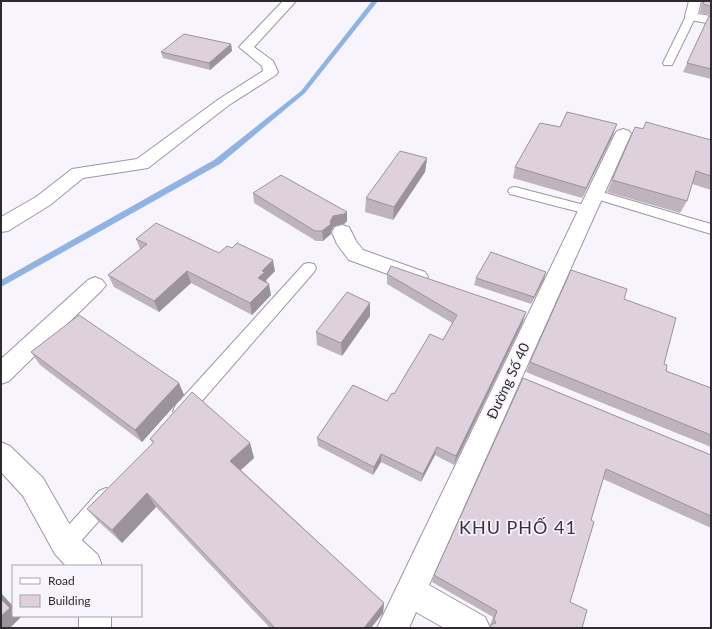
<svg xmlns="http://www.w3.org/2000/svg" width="712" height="629" font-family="Lato,sans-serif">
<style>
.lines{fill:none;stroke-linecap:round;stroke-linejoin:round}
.stream{fill:#91b3e3;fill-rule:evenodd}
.lane-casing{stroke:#9d96a5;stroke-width:2}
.street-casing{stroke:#9d96a5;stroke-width:2}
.lane{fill:#fff;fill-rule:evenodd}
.street{fill:#fff;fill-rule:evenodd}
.wall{fill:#bfb4be}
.shaded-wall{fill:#9b929b}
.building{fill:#ded1dd;stroke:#9b929b}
.labels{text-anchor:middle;stroke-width:3.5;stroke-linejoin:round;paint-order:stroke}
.street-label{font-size:14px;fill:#2d2a30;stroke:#f8f4fe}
.near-neighbourhood-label{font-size:18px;letter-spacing:1px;fill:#38333e;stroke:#f8f4fe}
</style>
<rect width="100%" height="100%" fill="#f8f4fe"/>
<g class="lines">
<polygon class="stream" points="372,1 378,1 305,93 220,164 1,287 1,280 214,160 301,91"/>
<defs>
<g id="lane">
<polygon points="691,13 696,16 673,63 672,65 664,65 663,63 686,16"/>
<polygon points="515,187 592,207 594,210 592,213 587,214 510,194 508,191 510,188"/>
<polygon points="595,190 711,224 711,234 590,197 588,194 590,191"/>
<polygon points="309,263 314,264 316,268 314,272 188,417 182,419 176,417 173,411 176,405 304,264"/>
<polygon points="106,488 113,491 116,498 113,505 72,551 65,555 58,551 54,544 58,537 99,491"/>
</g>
<g id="street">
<polygon points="283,1 296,1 254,47 273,61 278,72 276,75 229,105 148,168 83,178 50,205 8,231 1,232 1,217 36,197 72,169 137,159 219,99 263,71 262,66 239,47"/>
<polygon points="689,1 701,1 698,14 711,16 711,24 686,19 685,16"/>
<polygon points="623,129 629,131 631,134 429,585 485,617 490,628 444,628 416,612 409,628 377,628 615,134 617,131"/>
<polygon points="342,225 349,227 356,241 363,250 425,272 428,277 425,282 418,285 349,260 337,244 332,232 335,227"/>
<polygon points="95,277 102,280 106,285 102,290 9,381 1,384 1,359 88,280"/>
<polygon points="1,442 10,446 43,478 75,534 98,555 102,566 66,566 55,554 23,496 1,472"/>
<rect x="79" y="616" width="32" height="12"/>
</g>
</defs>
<use href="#lane" class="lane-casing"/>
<use href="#street" class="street-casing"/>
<use href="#lane" class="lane"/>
<use href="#street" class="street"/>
</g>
<g class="wall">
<polygon points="702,1 711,1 711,15 700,13"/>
<polygon points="709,16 711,16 711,79 683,72"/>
<polygon points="231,44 232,51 210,70 163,58 161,52"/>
<polygon points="643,129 711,140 711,190 692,184 687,201 680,213 607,192 612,180"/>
<polygon points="613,135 582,198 513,178 515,167"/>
<polygon points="427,158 425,172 393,220 365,212 366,198"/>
<polygon points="253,193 347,212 347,221 344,224 334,226 331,231 331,234 323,241 316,241 254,203"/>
<polygon points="136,239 219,253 275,271 266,280 271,295 252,315 191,283 159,312 114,287 108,275 140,249"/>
<polygon points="546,272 544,279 531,304 474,285 476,278"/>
<polygon points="387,274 523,322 454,465 435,455 421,482 381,462 373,475 318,446 317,438 387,401 443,340 452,323 387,284"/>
<polygon points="624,299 664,364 666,371 711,388 711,447 526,372 530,362"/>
<polygon points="370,303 370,316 342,356 317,345 316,332"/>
<polygon points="31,352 179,383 184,395 142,442 40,365"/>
<polygon points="523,378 711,455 711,528 603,479 591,520 570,602 582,628 489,628 491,626 490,625 493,617 432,582 434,575"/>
<polygon points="150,439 250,443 254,458 241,470 384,603 383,613 371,628 270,628 156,507 122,543 99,522 87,509 153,443"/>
</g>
<g class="shaded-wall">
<polygon points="231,44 232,51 210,70 209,63"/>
<polygon points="617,124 613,135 582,198 586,188"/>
<polygon points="427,158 425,172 393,220 394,207"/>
<polygon points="347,212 347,221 344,224 334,226 331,231 331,234 323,241 322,231 330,222 333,216"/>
<polygon points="273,260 275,271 266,280 267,284 258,278 262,271"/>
<polygon points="187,271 191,283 159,312 154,301"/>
<polygon points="546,272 544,279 531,304 534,297"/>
<polygon points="269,284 271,295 252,315 250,303"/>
<polygon points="370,303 370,316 342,356 341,343"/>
<polygon points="526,312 523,322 454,465 456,456"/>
<polygon points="179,383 184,395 142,442 135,430"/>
<polygon points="250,443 254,458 235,475 230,461"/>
<polygon points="437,447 435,455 421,482 423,474"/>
<polygon points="381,454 381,462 373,475 374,467"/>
<polygon points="147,493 156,507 122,543 112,530"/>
<polygon points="1,593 13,606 13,616 22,616 10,628 1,628"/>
<polygon points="384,603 383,613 371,628 364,628"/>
</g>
<g class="building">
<polygon points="704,1 711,1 711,6 703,4"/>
<polygon points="709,16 711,16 711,69 687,63"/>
<polygon points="184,34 231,44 209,63 161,52"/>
<polygon points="567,112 617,124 586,188 515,167 540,123 560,127"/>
<polygon points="646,122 711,140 711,176 696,171 687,201 612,180 635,127 643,129"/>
<polygon points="400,151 427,158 394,207 366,198"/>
<polygon points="281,175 347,212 344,214 333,216 330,222 331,224 322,231 315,231 253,193"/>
<polygon points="156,223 219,253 227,246 232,248 237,243 273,260 262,271 265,272 258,278 269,284 250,303 187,271 154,301 108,275 147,244 136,239"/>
<polygon points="491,252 546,272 534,297 476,278"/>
<polygon points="391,266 526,312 456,456 437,447 423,474 381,454 374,467 317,438 353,385 387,401 392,393 394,394 430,334 443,340 457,315 387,274"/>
<polygon points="571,270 627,289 624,299 676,318 664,364 667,365 666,371 711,388 711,435 530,362"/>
<polygon points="347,292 370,303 341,343 316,332"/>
<polygon points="79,315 179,383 135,430 31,352"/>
<polygon points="523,378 711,455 711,516 606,469 591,520 594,522 570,602 587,610 582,628 490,628 492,624 496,623 494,619 497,611 434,575"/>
<polygon points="192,392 250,443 230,461 384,603 364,628 275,628 147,493 112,530 87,509 154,442 150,439"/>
<polygon points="1,599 10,608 1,616"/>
</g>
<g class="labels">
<g class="street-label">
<text transform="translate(508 381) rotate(-65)" y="5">Đường Số 40</text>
</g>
<g class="near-neighbourhood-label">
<text x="518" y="534">KHU PHỐ 41</text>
</g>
</g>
<rect width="712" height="629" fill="none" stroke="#2d2a30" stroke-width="4"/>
<rect x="12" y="565" width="130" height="52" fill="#f8f4fe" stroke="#a7a3ac"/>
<rect x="20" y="578" width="20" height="6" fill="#ffffff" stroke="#a7a3ac"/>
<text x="48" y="585" font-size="12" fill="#2d2a30">Road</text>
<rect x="20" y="595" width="20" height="12" fill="#ded1dd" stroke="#a7a3ac"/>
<text x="48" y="605" font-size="12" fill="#2d2a30">Building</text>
</svg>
